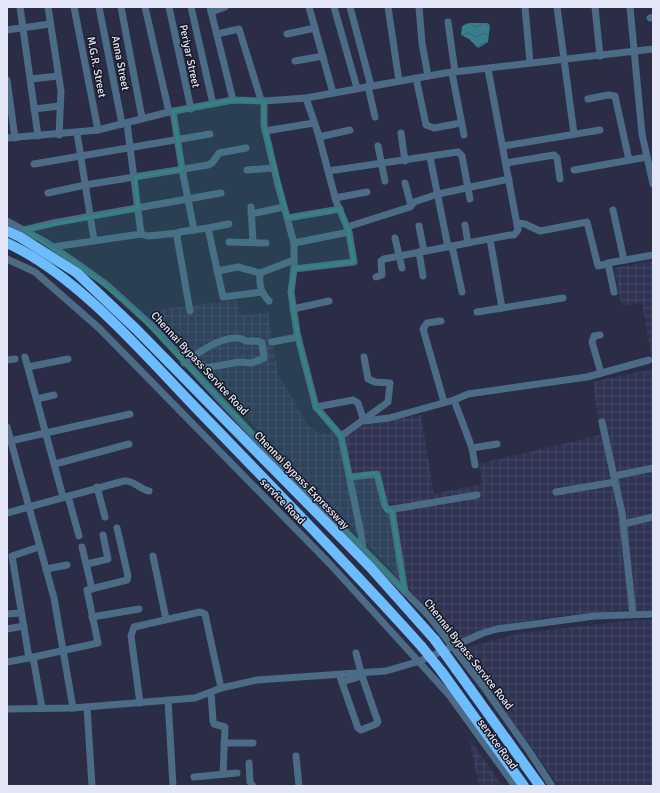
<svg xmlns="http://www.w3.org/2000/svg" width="660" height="793" font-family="Signika,sans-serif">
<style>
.industrial{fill:url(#industrial-grid)}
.water{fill:url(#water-waves)}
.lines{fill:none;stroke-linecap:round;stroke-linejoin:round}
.minor{stroke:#4c6b86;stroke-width:7}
.highway{stroke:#6cbcfe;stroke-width:10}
.highway-bridge{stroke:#6cbcfe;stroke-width:10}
.marked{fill:#2f8782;fill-opacity:0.2;stroke:#2f8782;stroke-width:3;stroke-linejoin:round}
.labels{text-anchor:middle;stroke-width:3;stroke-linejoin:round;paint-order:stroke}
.street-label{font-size:11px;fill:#e3e6f6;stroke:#151722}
</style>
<defs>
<pattern id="industrial-grid" width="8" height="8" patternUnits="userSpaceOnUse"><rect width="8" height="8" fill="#303453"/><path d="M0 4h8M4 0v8" fill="none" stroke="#444864"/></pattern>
<pattern id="water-waves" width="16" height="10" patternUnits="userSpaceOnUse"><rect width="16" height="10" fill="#377f8d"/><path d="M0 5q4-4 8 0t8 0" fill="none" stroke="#3d656f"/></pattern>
</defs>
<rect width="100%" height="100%" fill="#2a2d45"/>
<g class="industrial">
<polygon points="653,261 653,367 642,302 622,306 614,268"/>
<polygon points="236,300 242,315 268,312 278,374 307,424 320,434 421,415 434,494 482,484 479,464 600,435 593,382 653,369 653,610 625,610 543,618 505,625 456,640 371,548 299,475 148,311"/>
<polygon points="653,620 653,786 559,786 461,649 522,633 627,621"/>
<polygon points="469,738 502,786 479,786"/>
</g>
<polygon class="water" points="468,23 487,23 490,25 488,42 478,48 469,39 461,35 462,26"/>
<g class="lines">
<g class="minor">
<polyline points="20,7 38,136"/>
<polyline points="48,7 61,91 59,135"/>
<polyline points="74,7 98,130"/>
<polyline points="99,7 122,124"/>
<polyline points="121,7 142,118"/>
<polyline points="145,7 169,112"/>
<polyline points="169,7 191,109"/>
<polyline points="191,7 213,104"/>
<polyline points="210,7 233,100"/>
<polyline points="309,7 333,93"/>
<polyline points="334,7 357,88"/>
<polyline points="350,7 371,86"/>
<polyline points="388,7 399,81"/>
<polyline points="419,7 422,43 428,76"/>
<polyline points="525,7 530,63"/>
<polyline points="557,7 574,134"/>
<polyline points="595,7 600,56"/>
<polyline points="630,7 642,134 653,184"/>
<polyline points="211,12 225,7"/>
<polyline points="650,18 653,17"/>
<polyline points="448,22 455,72"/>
<polyline points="7,30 50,24"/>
<polyline points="217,34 239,29 261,100"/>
<polyline points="287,34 315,28"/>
<polyline points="295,61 323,56"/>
<polyline points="452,73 464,135"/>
<polyline points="416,78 426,125 434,128 461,123"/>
<polyline points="31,79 58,76"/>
<polyline points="7,80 15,138"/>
<polyline points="368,86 375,117"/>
<polyline points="588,99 608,95 615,96 629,160"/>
<polyline points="264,101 264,125 277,181 294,243 294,269 291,292 297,333 316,407 341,436 361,534 363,549"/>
<polyline points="34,109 60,106"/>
<polyline points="173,111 182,169 194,230"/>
<polyline points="127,123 141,234"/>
<polyline points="265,131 314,123"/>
<polyline points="77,133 94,240"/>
<polyline points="401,133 405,161"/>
<polyline points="319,137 350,130"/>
<polyline points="7,138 98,130 169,112 233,100 264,101 306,98 445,73 653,49"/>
<polyline points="378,146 385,181"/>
<polyline points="503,146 600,130"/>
<polyline points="430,157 448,247"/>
<polyline points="506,163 554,155 557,158 560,179"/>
<polyline points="34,164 210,134"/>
<polyline points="247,170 274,168"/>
<polyline points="574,170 647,157"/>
<polyline points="328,171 458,152 462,156 470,199"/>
<polyline points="405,183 411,206"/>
<polyline points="48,193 85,185 208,165 212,163 219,153 246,148"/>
<polyline points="335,198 367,192"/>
<polyline points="251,207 253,242"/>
<polyline points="613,210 624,260"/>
<polyline points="251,214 284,207"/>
<polyline points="288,218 340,209"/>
<polyline points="7,221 44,241 79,265 107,285 151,325 287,472 429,616 483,686 531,754 552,786"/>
<polyline points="517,223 525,224 540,231 587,222 598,266 607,264"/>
<polyline points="465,225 468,243"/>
<polyline points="419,226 424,251"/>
<polyline points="347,227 410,207 414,202 438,194 509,179"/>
<polyline points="208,228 229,224"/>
<polyline points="24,230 53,223 221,193"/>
<polyline points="395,238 402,268"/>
<polyline points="490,239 502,308 563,298"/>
<polyline points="229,242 266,243"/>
<polyline points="294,243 349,232"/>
<polyline points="452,246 462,292"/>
<polyline points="53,247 141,234 148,236 178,233"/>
<polyline points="419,252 423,276"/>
<polyline points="7,259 35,272 99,328 329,563 449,695 515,786"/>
<polyline points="294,269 354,262 349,232 336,201 318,133 306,98"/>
<polyline points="217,271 238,267 260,273 294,260"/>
<path d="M260,273c-1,12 1,20 9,28"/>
<polyline points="376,277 382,275 381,261 384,259 510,235 514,235 518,230 488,69"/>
<polyline points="614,292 608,263 653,255"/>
<polyline points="293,309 329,301"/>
<polyline points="190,311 177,237 179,232 208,228 223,297 262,292"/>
<polyline points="477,312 502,308"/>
<polyline points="441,321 427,323 423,329 444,402"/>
<polyline points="600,335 594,336 592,342 601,373"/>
<polyline points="272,342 298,337"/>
<polyline points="25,357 63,497"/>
<polyline points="7,360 15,359"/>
<path d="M184,363c14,-10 35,-26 54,-25 3,0 5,2 9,3 5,1 10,-2 15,2l2,15 -12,5 -13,-1 -34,6 -12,-11"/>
<polyline points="28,367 68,359"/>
<polyline points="37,399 54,395"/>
<polyline points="454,400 468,394 587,377 649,360"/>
<polyline points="316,407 353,400 358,403 364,421 389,418 454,400 472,448 475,465"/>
<polyline points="602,422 622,513 633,614"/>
<polyline points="7,427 54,598 73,708"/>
<polyline points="341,436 388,402 390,383 375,382 368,379 364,357"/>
<polyline points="10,441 130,414"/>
<polyline points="472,448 497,444"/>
<polyline points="55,464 129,444"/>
<polyline points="614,476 653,468"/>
<polyline points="350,477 377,474 385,506 388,510 477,495"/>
<polyline points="97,487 105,517"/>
<polyline points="556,492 615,482"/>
<polyline points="68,496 79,536"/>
<polyline points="392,511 405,592"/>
<path d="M7,513l117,-32c10,-1 15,8 25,10"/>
<polyline points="623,524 653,517"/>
<polyline points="39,547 12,556 29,658 98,643 87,590 127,580 128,576 117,528"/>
<polyline points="82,547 92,589"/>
<polyline points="153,556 166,619"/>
<polyline points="87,564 108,559 103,535"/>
<polyline points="46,569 67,565"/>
<polyline points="7,614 21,613"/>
<polyline points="92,617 139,609"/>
<polyline points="7,629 24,626"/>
<polyline points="33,657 42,708"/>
<polyline points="7,662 29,658"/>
<polyline points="339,674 358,728 361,730 376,724 378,722 362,676 356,653"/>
<polyline points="342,682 362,676"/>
<polyline points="211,693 213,721 214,724 225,727 223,774"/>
<polyline points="168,700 173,786"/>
<polyline points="140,703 131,636 134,627 200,612 205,614 221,688"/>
<polyline points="87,707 92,786"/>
<polyline points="7,709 73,708 195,698 221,688 257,680 386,671 420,661 483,633 497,629 595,616 653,614"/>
<polyline points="224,743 253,743"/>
<polyline points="296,756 299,786"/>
<polyline points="249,763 250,782 253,786"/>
<polyline points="194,777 237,773"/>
</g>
<g class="highway">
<polyline points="7,231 20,237 77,273 136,329 370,567 435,640"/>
<path d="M7,243c70,32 135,109 188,164 77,80 154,158 227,240"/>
<polyline points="456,669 540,786"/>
<polyline points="442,672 524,786"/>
</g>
<g class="highway-bridge">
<polyline points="435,640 456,669"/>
<polyline points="422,647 442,672"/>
</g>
</g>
<path class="marked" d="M233,100l31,1v24l24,93 52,-9 9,23 5,30 -60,7 -3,23 6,41 19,74 25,29 9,41 24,-4 5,3 7,34 6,1 13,81 -275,-286 -51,-41 -55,-35 114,-22 -3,-31 47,-8 -9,-58z"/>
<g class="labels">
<g class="street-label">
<text transform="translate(190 56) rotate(78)" y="4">Periyar Street</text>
<text transform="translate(121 63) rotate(79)" y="4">Anna Street</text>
<text transform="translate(97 67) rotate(79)" y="4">M.G.R. Street</text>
<text transform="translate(200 363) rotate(47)" y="4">Chennai Bypass Service Road</text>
<text transform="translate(302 480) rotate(46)" y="4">Chennai Bypass Expressway</text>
<text transform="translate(283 501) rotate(46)" y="4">service Road</text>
<text transform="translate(469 654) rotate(52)" y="4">Chennai Bypass Service Road</text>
<text transform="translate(498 744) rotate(54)" y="4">service Road</text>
</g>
</g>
<rect width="660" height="793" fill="none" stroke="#e3e6f6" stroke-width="16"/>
</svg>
